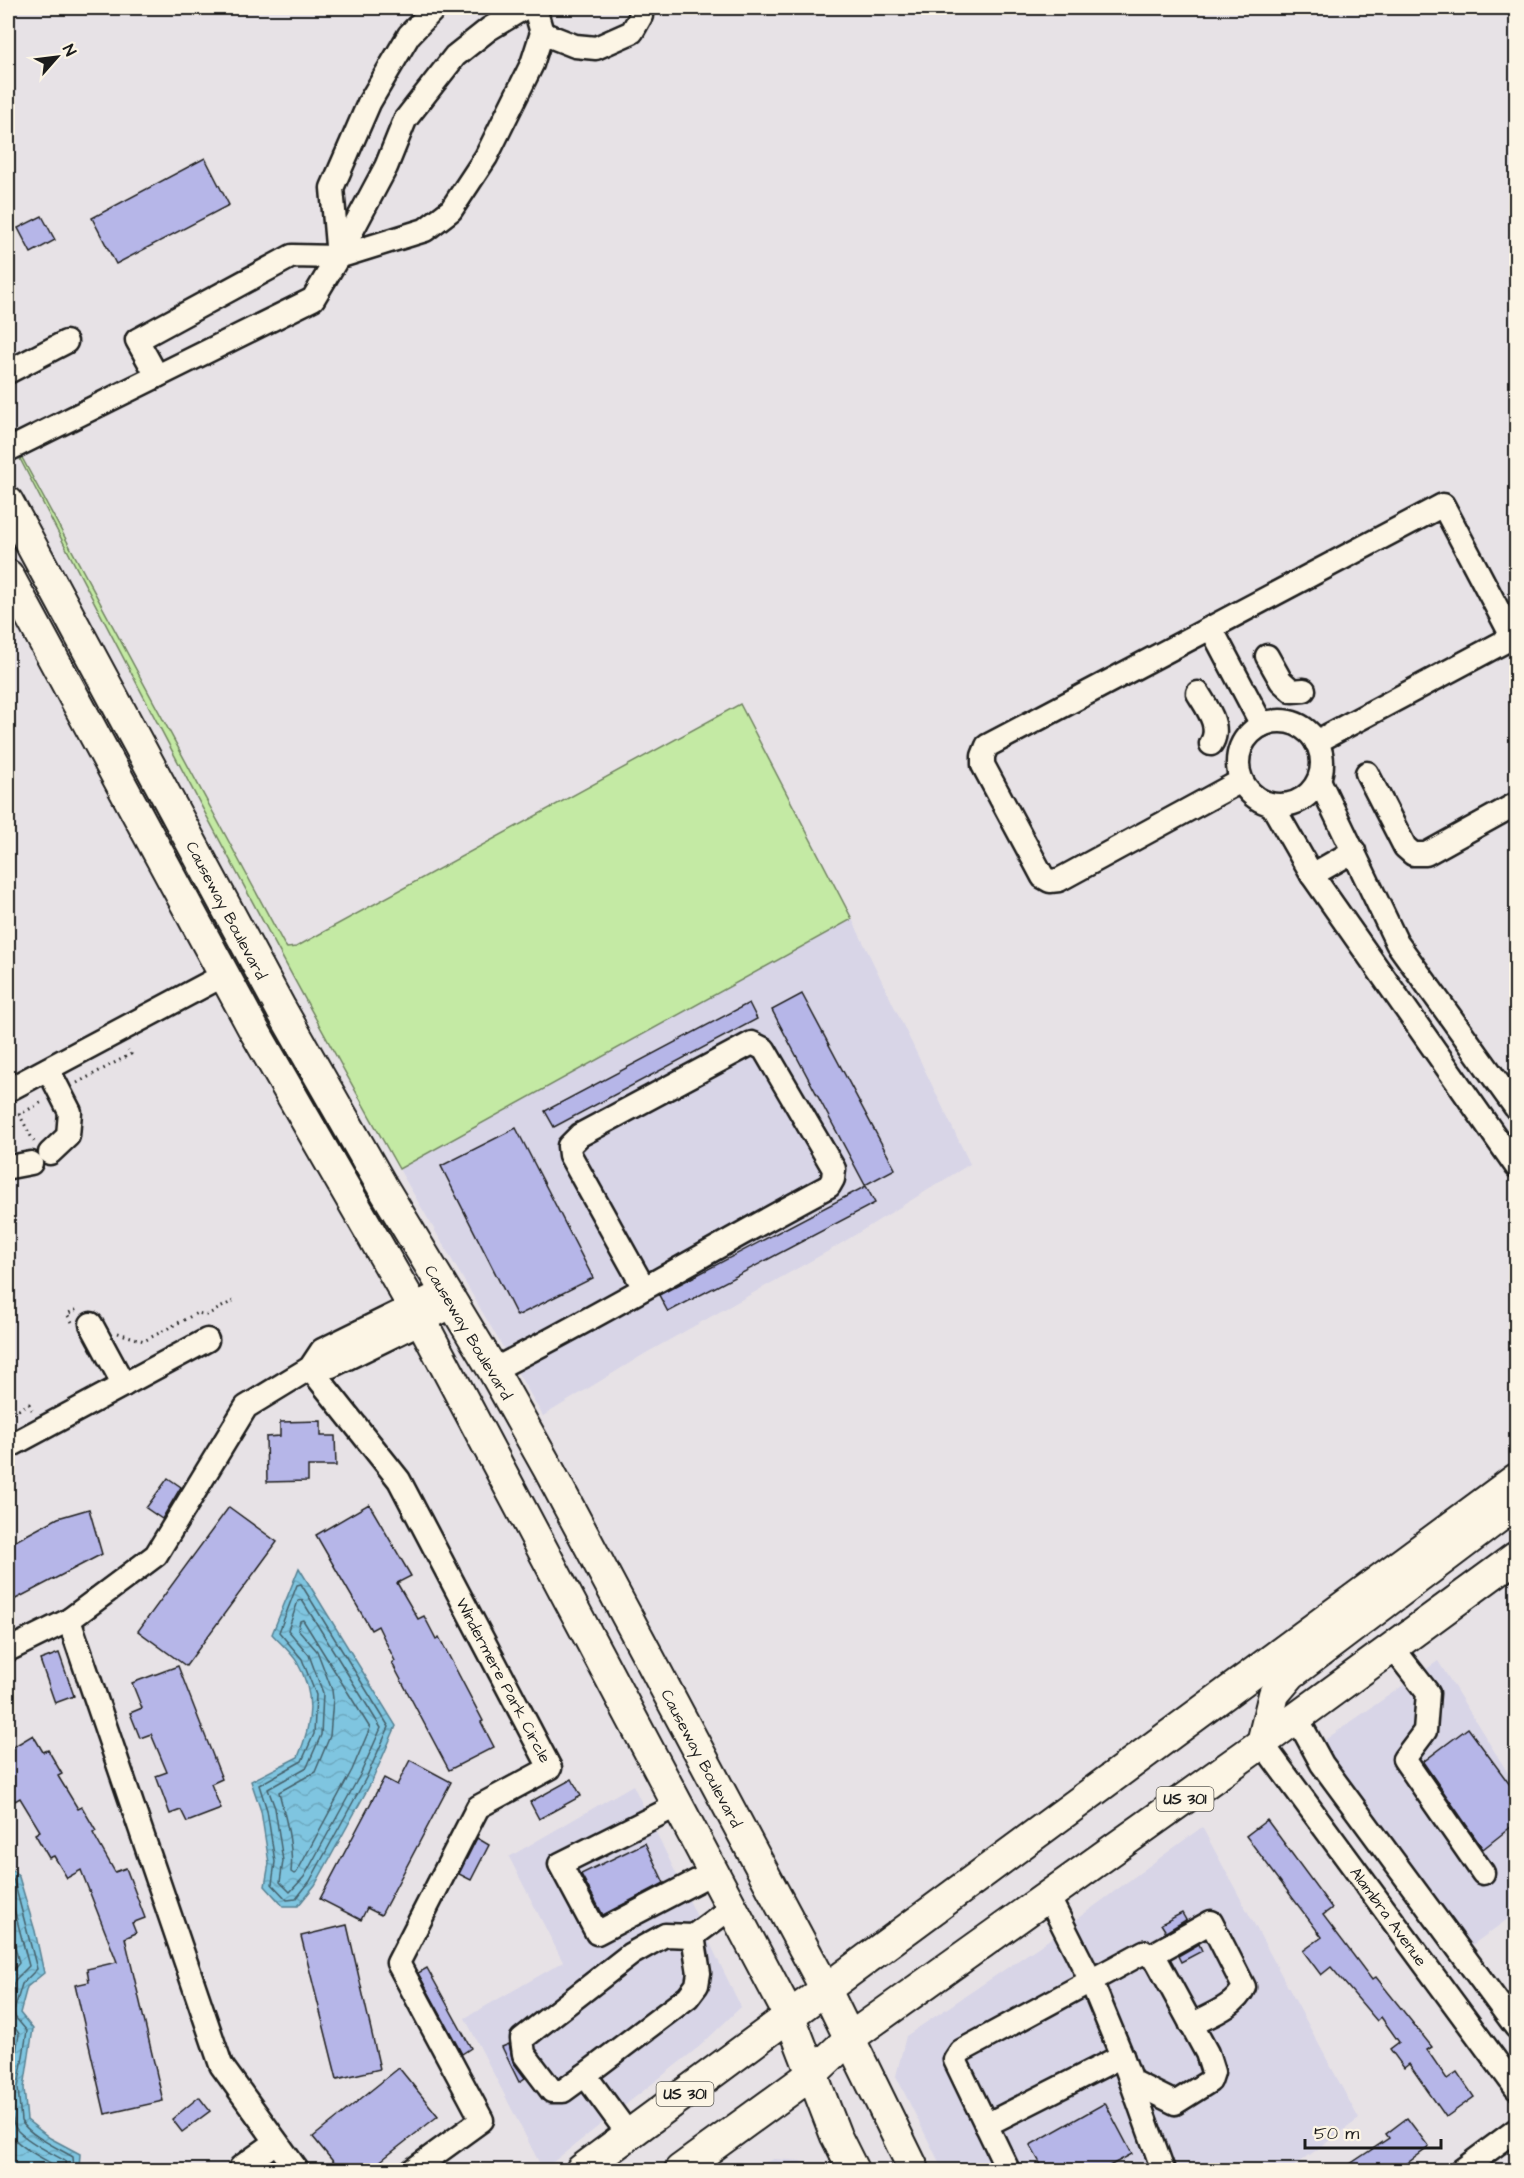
<svg xmlns="http://www.w3.org/2000/svg" width="1524" height="2178" font-family="'Architects Daughter',sans-serif">
<style>
.built{fill:#d8d5e7}
.grass{fill:#c4eaa4;stroke:#708360;stroke-width:1.5}
.water{fill:url(#water-waves);stroke:#578192;stroke-width:1.5}
.lines{fill:none;stroke-linecap:round;stroke-linejoin:round}
.shore{stroke:#44606a;stroke-width:1.5}
.building{fill:#b6b6e8;stroke:#1c1c1c;stroke-width:1.5}
.minor-casing{stroke:#1c1c1c;stroke-width:27}
.major-casing{stroke:#1c1c1c;stroke-width:34}
.path{stroke:#1c1c1c;stroke-width:3;stroke-dasharray:1.5 4.5;stroke-linecap:butt}
.minor{stroke:#fcf5e5;stroke-width:22}
.major{stroke:#fcf5e5;stroke-width:30}
.labels{text-anchor:middle;stroke-width:4.5;stroke-linejoin:round;paint-order:stroke}
.shield{fill:#fcf5e5;stroke:#5f5d58;stroke-width:1.5}
.shield-label{font-size:15px;font-weight:bold;fill:#1c1c1c}
.street-label{font-size:16px;fill:#1c1c1c;stroke:#fcf5e5}
</style>
<defs>
<pattern id="water-waves" width="16" height="10" patternUnits="userSpaceOnUse" patternTransform="scale(1.5)"><rect width="16" height="10" fill="#7fc5e0"/><path d="M0 5q4-4 8 0t8 0" fill="none" stroke="#6da9c0"/></pattern>
</defs>
<rect width="100%" height="100%" fill="#e7e2e6"/>
<filter id="ink" filterUnits="userSpaceOnUse"><feTurbulence type="fractalNoise" baseFrequency=".0167" numOctaves="2"/><feDisplacementMap in="SourceGraphic" scale="12" xChannelSelector="R" yChannelSelector="G"/><feConvolveMatrix kernelMatrix="1 2 1 2 8 2 1 2 1" color-interpolation-filters="sRGB"/></filter>
<g filter="url(#ink)">
<g class="built">
<polygon points="852,919 970,1164 832,1249 646,1353 543,1416 399,1169"/>
<polygon points="1438,1661 1516,1786 1516,1913 1471,1946 1331,1758 1322,1742"/>
<polygon points="633,1785 741,2007 700,2046 543,2170 465,2018 563,1962 509,1857"/>
<polygon points="1202,1827 1359,2119 1289,2170 943,2170 896,2076 906,2036 1047,1941"/>
<polygon points="774,2159 801,2161 808,2170 747,2170"/>
</g>
<path class="grass" d="M20,454l264,490 3,4 9,-1 444,-243 112,215 -453,250c-132,-235 -257,-474 -381,-714z"/>
<g class="water">
<path d="M299,1568l97,158 -24,55 -57,104 -17,21h-15l-18,-20 4,-23 -8,-52 -10,-30 47,-24c14,-33 18,-62 -1,-95 -6,-10 -17,-19 -25,-28z"/>
<polygon points="8,1865 19,1877 35,1931 44,1973 27,1987 20,2013 33,2029 24,2088 27,2120 50,2138 80,2154 79,2170 8,2170"/>
</g>
<g class="lines">
<g class="shore">
<polygon points="301,1584 389,1727 366,1778 310,1881 296,1899 287,1900 272,1884 275,1862 267,1810 259,1785 302,1761 314,1734 316,1695 302,1659 279,1632 297,1585"/>
<polygon points="302,1600 381,1728 360,1775 304,1877 290,1892 280,1882 283,1861 275,1808 268,1789 307,1767 321,1735 323,1693 309,1655 288,1630 298,1601"/>
<path d="M303,1620l67,108 -18,42 -55,102 -3,2 -3,-2c3,-26 -6,-55 -12,-80l36,-20 15,-36 3,-37 -1,-9 -15,-39 -19,-22 2,-8z"/>
<path d="M8,1874l6,7 23,88 -15,15 -8,27 1,6 12,14 -9,57 3,33c9,15 37,27 52,36l1,13"/>
<polyline points="8,1886 29,1966 15,1980 8,2008"/>
<polyline points="8,1918 19,1963 8,1976"/>
<path d="M8,2017l11,17c-3,20 -16,81 -1,97 13,13 32,21 47,30l1,9"/>
<path d="M8,2132c11,15 32,25 48,34l1,4"/>
</g>
</g>
<g class="building">
<polygon points="205,158 229,205 116,264 92,218"/>
<polygon points="42,216 55,240 31,253 18,228"/>
<polygon points="802,994 895,1169 865,1185 772,1010"/>
<polygon points="749,1003 757,1019 554,1127 545,1111"/>
<polygon points="516,1128 593,1278 517,1316 441,1166"/>
<polygon points="866,1186 875,1203 668,1312 659,1295"/>
<polygon points="321,1421 321,1436 335,1436 336,1466 308,1466 308,1481 267,1482 266,1437 280,1436 280,1422"/>
<polygon points="168,1478 181,1487 162,1519 146,1508"/>
<polygon points="369,1504 411,1576 397,1583 418,1619 424,1616 436,1639 439,1637 483,1721 481,1722 494,1747 449,1770 392,1663 395,1661 378,1626 371,1630 316,1535"/>
<polygon points="229,1507 277,1542 186,1666 138,1631"/>
<polygon points="89,1509 102,1554 8,1603 8,1545 58,1518"/>
<polygon points="59,1653 74,1696 55,1703 40,1660"/>
<polygon points="178,1666 222,1779 211,1784 221,1809 187,1822 181,1810 170,1814 156,1776 167,1772 151,1734 140,1738 130,1713 142,1708 132,1683"/>
<polygon points="1468,1728 1516,1793 1516,1823 1483,1849 1423,1762"/>
<polygon points="33,1735 43,1752 48,1750 62,1774 58,1776 78,1809 82,1807 96,1831 93,1833 115,1872 126,1868 145,1918 132,1923 136,1933 125,1938 163,2101 105,2114 75,1985 89,1982 87,1969 117,1962 81,1870 67,1878 54,1856 49,1858 35,1834 40,1831 20,1798 15,1801 8,1789 8,1750"/>
<polygon points="410,1760 451,1782 381,1915 367,1908 361,1920 320,1899 384,1778 397,1785"/>
<polygon points="572,1779 581,1796 539,1819 530,1802"/>
<polygon points="1267,1820 1332,1908 1323,1915 1372,1980 1376,1977 1432,2047 1427,2050 1447,2079 1457,2072 1474,2097 1446,2117 1409,2064 1404,2068 1390,2049 1399,2042 1381,2017 1377,2021 1331,1967 1321,1975 1303,1951 1322,1937 1246,1836"/>
<polygon points="477,1838 489,1845 471,1880 459,1874"/>
<polygon points="645,1843 664,1883 603,1915 581,1874"/>
<polygon points="1182,1913 1186,1920 1166,1932 1161,1924"/>
<polygon points="347,1925 380,2069 337,2079 301,1936"/>
<polygon points="1199,1944 1202,1951 1181,1962 1178,1956"/>
<polygon points="427,1968 471,2048 462,2054 418,1973"/>
<polygon points="509,2044 513,2062 525,2078 519,2082 502,2047"/>
<polygon points="399,2068 438,2116 369,2170 340,2170 313,2137"/>
<polygon points="199,2097 210,2111 182,2132 172,2119"/>
<polygon points="1105,2103 1132,2154 1102,2170 1044,2170 1030,2145"/>
<polygon points="1407,2118 1429,2147 1398,2170 1341,2170 1389,2138 1386,2134"/>
</g>
<g class="lines">
<defs>
<g id="minor">
<polyline points="524,8 489,29 455,56 405,120 386,167 338,257 425,230 451,210 486,157 532,64 542,33 535,8"/>
<polyline points="542,33 575,46 596,48 632,32 641,16 640,8"/>
<polyline points="8,372 66,342"/>
<polyline points="157,376 137,340 292,256 338,257"/>
<polyline points="8,450 313,299 338,257 332,188 369,103 409,35 435,8"/>
<polyline points="1211,628 1262,725"/>
<polyline points="1267,656 1281,681 1292,691 1304,690"/>
<path d="M1198,693c9,15 24,34 13,51"/>
<circle cx="1280" cy="763" r="42"/>
<polyline points="1316,742 1513,637"/>
<polyline points="1367,773 1405,847 1413,854 1426,854 1516,804"/>
<polyline points="1319,780 1397,943 1516,1108"/>
<polyline points="1241,781 1059,880 1050,881 1043,877 983,765 983,756 987,746 1443,505 1516,644"/>
<polyline points="1272,805 1312,875 1516,1166"/>
<polyline points="1312,875 1354,851"/>
<polyline points="48,1069 70,1112 68,1136 50,1153"/>
<polyline points="8,1090 224,975"/>
<polyline points="8,1165 10,1167 31,1163"/>
<polyline points="91,1324 124,1385"/>
<polyline points="310,1368 399,1480 550,1768 478,1807 398,1963 482,2120 413,2170"/>
<polyline points="310,1368 331,1366 454,1306"/>
<path d="M493,1370c114,-58 223,-124 336,-184l4,-7 1,-10 -70,-120 -12,-6 -172,92 -11,11 1,9 74,133"/>
<polyline points="8,1447 207,1340"/>
<polyline points="69,1620 221,2065 297,2170"/>
<polyline points="1393,1648 1428,1693 1425,1731 1404,1759 1483,1873"/>
<polyline points="8,1650 69,1620 156,1555 246,1407 310,1368 322,1350 444,1290"/>
<polyline points="1297,1718 1322,1764 1516,2027"/>
<polyline points="1262,1743 1516,2088"/>
<polyline points="678,1805 560,1864 597,1933 714,1872"/>
<polyline points="1048,1896 1091,1981 1122,2056 1163,2170"/>
<path d="M1150,1956l61,-34 33,65c-9,20 -34,28 -53,38"/>
<polyline points="585,2075 563,2091 552,2091 524,2054 522,2039 631,1954 665,1935 693,1936"/>
<polyline points="986,2125 1122,2056"/>
<polyline points="629,2135 585,2075 688,1997 697,1985 699,1973 693,1936 732,1907"/>
<polyline points="243,2170 241,2167 276,2142"/>
<polyline points="1008,2170 955,2060 961,2051 1144,1952 1157,1961 1207,2053 1213,2072 1210,2081 1175,2103 1131,2081"/>
<polyline points="1462,2170 1516,2130"/>
</g>
<g id="major">
<polyline points="8,502 281,1009 382,1186 493,1370 549,1470 825,1988 914,2170"/>
<polyline points="8,575 254,1030 422,1322 790,2017 836,2136 853,2170"/>
<polyline points="1262,1743 1274,1694 1291,1674 1516,1504"/>
<polyline points="581,2170 1516,1479"/>
<polyline points="680,2170 812,2074 851,2037 1262,1743 1516,1557"/>
</g>
</defs>
<use href="#minor" class="minor-casing"/>
<use href="#major" class="major-casing"/>
<g class="path">
<polyline points="77,1083 131,1054 128,1050"/>
<polyline points="19,1114 34,1142"/>
<polyline points="8,1121 44,1101"/>
<polyline points="72,1322 67,1314 77,1309"/>
<polyline points="118,1333 144,1341 197,1313 207,1315 233,1301"/>
<polyline points="8,1416 29,1404 32,1410"/>
</g>
<use href="#minor" class="minor"/>
<use href="#major" class="major"/>
</g>
</g>
<g class="labels">
<g class="shield">
<rect x="1156.5" y="1787" width="57" height="24" rx="4.5"/>
<rect x="656.5" y="2082" width="57" height="24" rx="4.5"/>
</g>
<g class="shield-label">
<text x="1185" y="1804">US 301</text>
<text x="685" y="2099">US 301</text>
</g>
<g class="street-label">
<text transform="translate(227 910) rotate(62)" y="6">Causeway Boulevard</text>
<text transform="translate(469 1332) rotate(59)" y="6">Causeway Boulevard</text>
<text transform="translate(504 1680) rotate(62)" y="6">Windermere Park Circle</text>
<text transform="translate(702 1758) rotate(62)" y="6">Causeway Boulevard</text>
<text transform="translate(1389 1916) rotate(54)" y="6">Alambra Avenue</text>
</g>
</g>
<rect width="1524" height="2178" fill="none" stroke="#fcf5e5" stroke-width="30"/>
<rect x="15" y="15" width="1494" height="2148" fill="none" stroke="#1c1c1c" stroke-width="2" filter="url(#ink)"/>
<g transform="translate(57 57) rotate(62)" stroke="#fcf5e5" stroke-width="4.5" paint-order="stroke">
<path d="M0-4.5L10 22L0 15L-10 22Z" fill="#1c1c1c"/>
<text y="-9" font-size="16" font-weight="bold" text-anchor="middle" fill="#1c1c1c">N</text>
</g>
<path d="M1305 2139v9h136v-9" fill="none" stroke="#1c1c1c" stroke-width="3"/>
<text x="1314" y="2139" font-size="18" fill="#1c1c1c" stroke="#fcf5e5" stroke-width="4.5" paint-order="stroke">50 m</text>
</svg>
